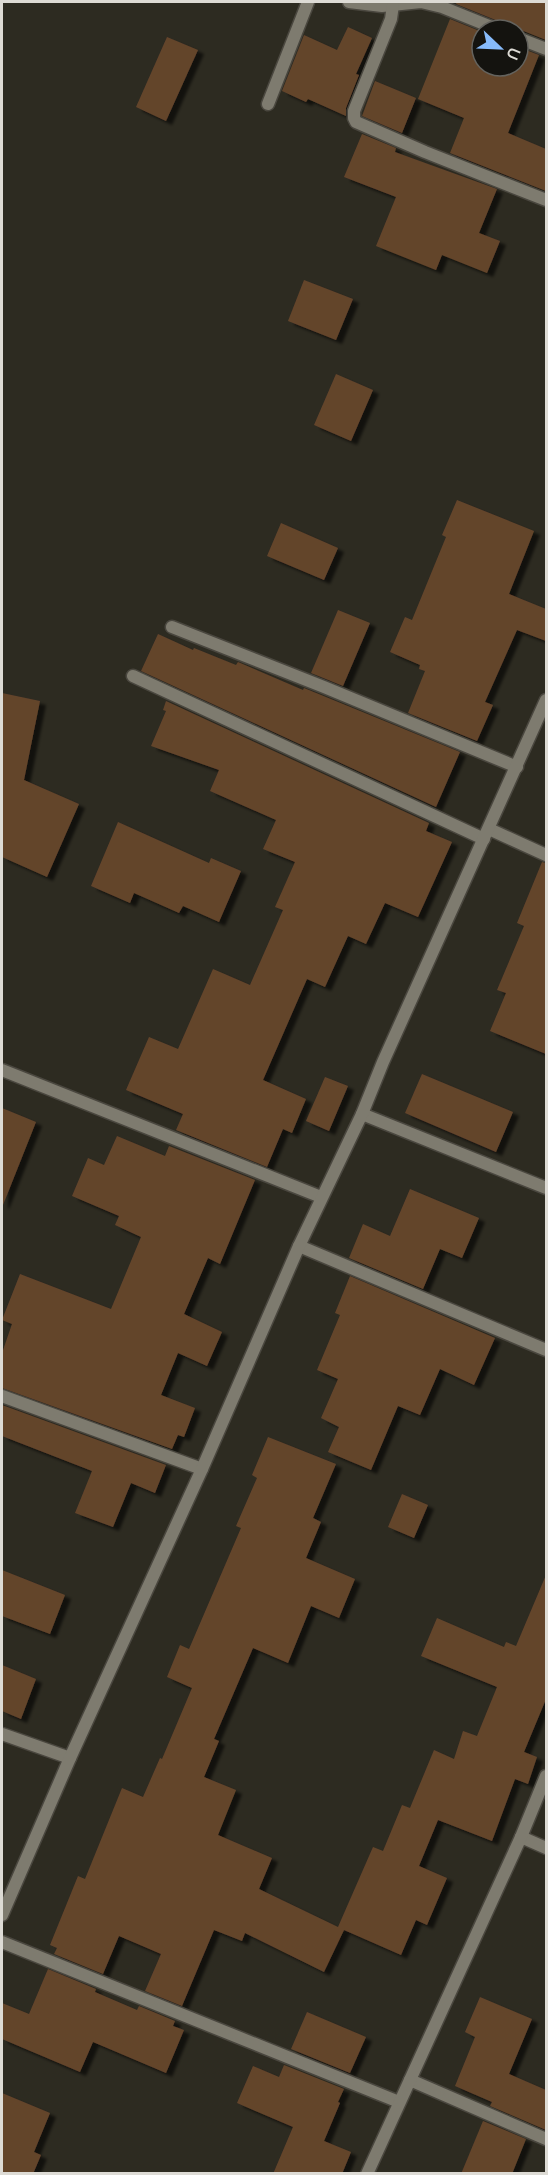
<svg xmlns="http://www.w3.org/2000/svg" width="548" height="2175" font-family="Manrope,sans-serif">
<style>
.building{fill:#64442c;filter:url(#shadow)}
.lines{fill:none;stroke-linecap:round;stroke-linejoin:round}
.street-casing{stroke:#4a473f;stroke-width:15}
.street{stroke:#7e7b6f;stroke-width:12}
</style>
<defs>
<filter id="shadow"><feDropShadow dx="6" dy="4" stdDeviation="1.5" flood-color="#0009"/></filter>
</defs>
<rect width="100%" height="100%" fill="#2d2b21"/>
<g class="building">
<polygon points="457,2 546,2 546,40 521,30 507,30 503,23 456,4"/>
<polygon points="450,19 482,32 482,66 518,66 518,47 539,55 508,133 546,149 546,191 450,153 464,118 418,99"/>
<polygon points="348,27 372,38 356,74 359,75 346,108 346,116 308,99 306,102 282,91 304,35 337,50"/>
<polygon points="167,37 198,50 166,121 136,107"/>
<polygon points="375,81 416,98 402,133 362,116"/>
<polygon points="362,134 396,148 395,152 497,189 479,233 500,241 487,273 442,255 436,270 376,246 396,197 344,177"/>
<polygon points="304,280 353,299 336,340 288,321"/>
<polygon points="336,374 373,390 351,441 314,425"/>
<polygon points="457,500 534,531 509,594 546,609 546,641 517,630 485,702 493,705 477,741 408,713 425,671 419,669 420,665 390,652 405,617 412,620 446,537 442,535"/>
<polygon points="281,523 338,548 324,580 267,556"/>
<polygon points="338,610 370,623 343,686 311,673"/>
<polygon points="158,634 193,650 194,648 236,665 238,662 303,690 304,688 460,752 436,807 141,671"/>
<polygon points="2,693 40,701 24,780 79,804 47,877 2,857"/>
<polygon points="166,701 429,823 426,831 452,842 418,917 385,903 366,944 348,936 325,987 307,979 263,1080 306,1099 292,1133 283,1129 267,1167 176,1130 183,1114 126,1090 149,1037 178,1049 213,969 250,985 283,910 275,907 295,862 263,849 276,820 210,791 219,770 151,746 166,711 163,710"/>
<polygon points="118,822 209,863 211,858 241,871 219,922 183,906 179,913 134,893 130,903 91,886"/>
<polygon points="542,862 546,863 546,1054 490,1031 506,993 497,990 524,926 517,923"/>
<polygon points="422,1074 513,1112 496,1152 405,1113"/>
<polygon points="325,1077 348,1086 329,1131 306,1121"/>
<polygon points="2,1108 36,1122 3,1205 2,1204"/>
<polygon points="117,1136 165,1156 169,1146 255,1180 220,1264 208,1258 184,1314 222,1332 207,1366 178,1353 161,1395 195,1408 184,1437 178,1435 172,1449 2,1388 2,1353 12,1324 2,1320 20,1274 111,1309 141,1237 115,1225 119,1216 72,1196 88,1158 104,1165"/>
<polygon points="410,1189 479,1218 462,1258 440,1249 423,1289 349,1258 363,1224 390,1236"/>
<polygon points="350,1276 495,1338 474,1385 440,1369 420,1415 398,1406 371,1470 328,1452 339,1427 321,1418 338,1379 317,1370 340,1315 335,1313"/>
<polygon points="2,1405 166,1465 155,1493 131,1483 113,1527 75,1513 92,1471 2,1436"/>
<polygon points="268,1437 336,1464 313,1518 321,1522 306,1558 355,1579 339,1618 311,1606 288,1663 253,1648 214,1739 219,1741 204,1777 236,1790 218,1835 272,1858 259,1889 338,1927 373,1847 383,1851 402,1805 410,1808 434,1750 454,1759 463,1731 477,1736 497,1687 421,1656 437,1618 504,1647 506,1642 516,1646 546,1575 546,1699 524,1752 537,1757 528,1784 515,1779 492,1841 438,1820 419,1866 447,1878 427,1925 416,1920 401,1955 344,1930 324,1972 245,1933 242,1941 214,1930 182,2006 145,1991 161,1954 119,1936 103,1974 54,1954 57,1948 50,1945 78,1876 85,1879 122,1788 143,1797 160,1758 162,1759 192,1688 167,1677 180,1645 189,1649 241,1528 236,1526 257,1478 252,1475"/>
<polygon points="402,1494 428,1505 414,1538 388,1527"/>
<polygon points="2,1570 65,1595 50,1634 2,1616"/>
<polygon points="2,1665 36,1679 21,1719 2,1711"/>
<polygon points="48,1969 96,1989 95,1992 137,2010 139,2006 175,2021 173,2026 184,2030 166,2073 93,2042 80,2072 2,2039 2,2003 29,2014"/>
<polygon points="480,1997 532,2019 509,2074 546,2090 546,2130 490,2106 492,2102 455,2086 475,2037 465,2032"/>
<polygon points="307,2012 366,2037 350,2073 291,2049"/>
<polygon points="284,2065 344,2089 338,2102 340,2103 324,2141 351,2152 342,2174 273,2174 293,2127 237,2103 253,2066 279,2077"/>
<polygon points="2,2093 50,2113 34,2152 41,2155 33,2174 2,2174"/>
<polygon points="483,2121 526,2139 512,2174 461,2174"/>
</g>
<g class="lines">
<defs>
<g id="street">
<polyline points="349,2 382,6 421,2 442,7 499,30"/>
<polyline points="393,5 391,19 354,111 354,118 356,122 425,152 546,200"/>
<polyline points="518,38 546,49"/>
<polyline points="268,104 308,2"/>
<polyline points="172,627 324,687 517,767"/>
<polyline points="133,676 484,839"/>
<polyline points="489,829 546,855"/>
<polyline points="2,1070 321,1197"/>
<polyline points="362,1114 546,1188"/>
<polyline points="299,1246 546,1350"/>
<polyline points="2,1396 202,1469"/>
<polyline points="2,1734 70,1758"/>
<polyline points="521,1837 546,1848"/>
<polyline points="2,1915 70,1758 202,1469 299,1246 362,1114 383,1062 546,700"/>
<polyline points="2,1942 399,2102"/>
<polyline points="410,2080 546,2139"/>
<polyline points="367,2174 521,1837 546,1776"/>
</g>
</defs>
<use href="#street" class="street-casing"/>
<use href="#street" class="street"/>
</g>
<rect width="548" height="2175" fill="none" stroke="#dddbd5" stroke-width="6"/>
<g transform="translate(500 48) rotate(113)"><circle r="28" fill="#14130f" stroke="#64635e" stroke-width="1.5"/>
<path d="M0-4.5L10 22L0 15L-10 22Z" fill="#87bbfb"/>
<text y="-9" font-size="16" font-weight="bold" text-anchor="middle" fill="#dddbd5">U</text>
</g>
</svg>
